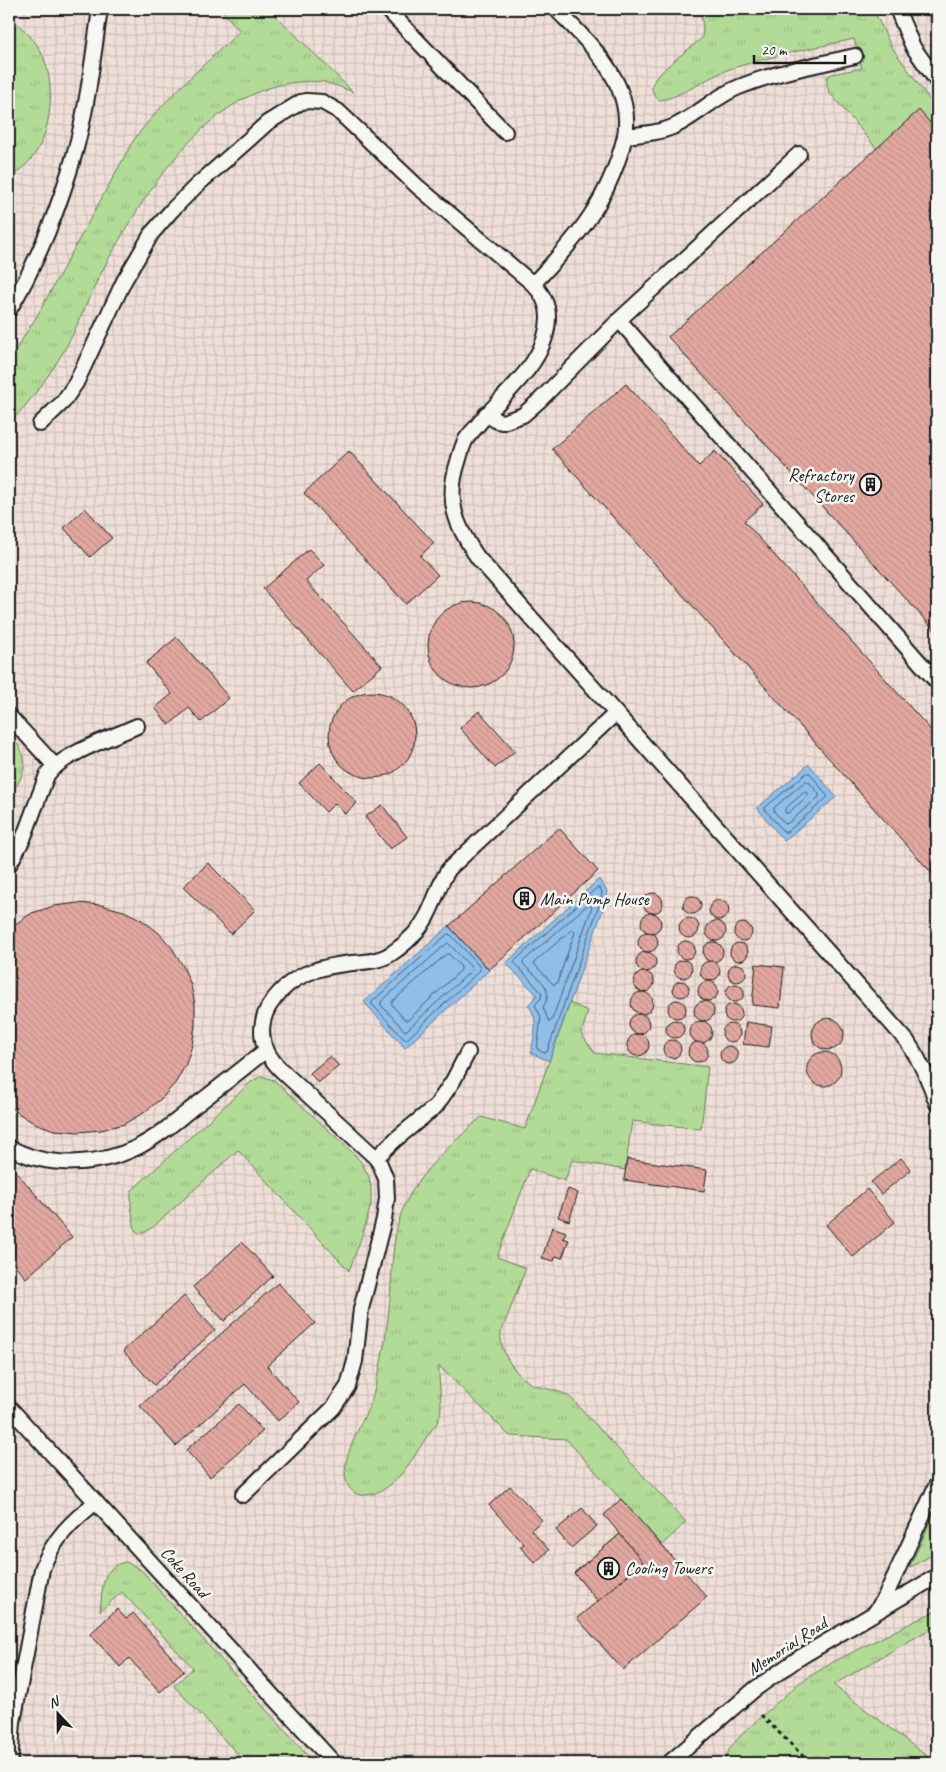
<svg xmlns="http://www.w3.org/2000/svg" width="946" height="1772" font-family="Caveat,sans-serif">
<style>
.industrial{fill:url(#industrial-grid)}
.grass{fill:url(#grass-tufts);stroke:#687c5a}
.water{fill:#8ebee9;stroke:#607d97}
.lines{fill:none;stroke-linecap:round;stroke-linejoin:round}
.shore{stroke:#4a5d6e;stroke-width:1}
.building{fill:url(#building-back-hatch);stroke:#1c1c1c}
.lane-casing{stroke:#1c1c1c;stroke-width:18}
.path{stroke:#1c1c1c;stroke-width:3;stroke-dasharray:4 4;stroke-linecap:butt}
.lane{stroke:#f6f6f2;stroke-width:14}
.labels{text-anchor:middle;stroke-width:5;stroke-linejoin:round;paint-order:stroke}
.poi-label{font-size:18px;fill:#1c1c1c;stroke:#f6f6f2;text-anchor:start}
.street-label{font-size:18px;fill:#1c1c1c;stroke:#f6f6f2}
</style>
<defs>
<pattern id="industrial-grid" width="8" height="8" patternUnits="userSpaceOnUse" patternTransform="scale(1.25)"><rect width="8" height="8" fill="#f0dfd9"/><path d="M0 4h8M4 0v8" fill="none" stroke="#cdbfba"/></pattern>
<pattern id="grass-tufts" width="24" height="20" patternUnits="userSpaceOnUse" patternTransform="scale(1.25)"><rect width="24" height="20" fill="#b3db98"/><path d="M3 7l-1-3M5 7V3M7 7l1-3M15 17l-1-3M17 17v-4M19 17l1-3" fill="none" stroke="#99bb82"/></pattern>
<pattern id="building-back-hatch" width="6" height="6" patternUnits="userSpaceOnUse" patternTransform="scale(1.25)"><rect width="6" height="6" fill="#e2a8a0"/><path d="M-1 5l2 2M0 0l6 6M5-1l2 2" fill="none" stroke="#c19089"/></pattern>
</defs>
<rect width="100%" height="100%" fill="#f6f6f2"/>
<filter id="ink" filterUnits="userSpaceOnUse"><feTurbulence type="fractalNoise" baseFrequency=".02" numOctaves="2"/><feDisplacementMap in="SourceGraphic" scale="10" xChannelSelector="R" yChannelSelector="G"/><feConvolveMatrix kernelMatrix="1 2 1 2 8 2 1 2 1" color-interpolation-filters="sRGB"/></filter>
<g filter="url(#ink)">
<rect class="industrial" x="9" y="9" width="928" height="1754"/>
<g class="grass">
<path d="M220,9h49l84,83c-9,-3 -19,-8 -29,-10 -9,-1 -18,0 -26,0 -90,8 -152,109 -191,180 -14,25 -24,51 -36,76 -14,27 -40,64 -62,85v-63l28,-44 96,-175c30,-41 70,-75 107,-110z"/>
<path d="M700,9h173l18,37 46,64v21l-18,-20 -42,38 -48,-57 -2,-7v-8l5,-3 30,-6 -8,-29c-41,9 -84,17 -124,30 -21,7 -51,30 -71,31 -5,-4 -9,-10 -6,-17 4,-11 39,-36 49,-45l1,-11z"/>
<polygon points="925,9 937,9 937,38"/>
<path d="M9,17c11,9 24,20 31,33 16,30 13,76 -5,104 -7,11 -18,17 -26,27z"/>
<path d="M10,736c22,20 16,39 -1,60v-59z"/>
<path d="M570,1003l18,8 -7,23 14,19 113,14 -7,62 -69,-8 -7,49 -53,-10 -7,21 -35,-12 -33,88 29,11 -25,65c-2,20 17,47 36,53 13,4 23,4 34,12l115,124 -24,23 -96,-106 -56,-3 -71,-70c-1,14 4,38 1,49 -1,8 -10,16 -14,23 -14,21 -32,56 -61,57 -6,1 -12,-2 -16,-8 -15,-24 18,-68 24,-92 8,-28 13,-57 16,-86 4,-35 1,-74 17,-107 17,-35 48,-59 75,-85l44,12z"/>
<polygon points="261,1076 274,1080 352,1152 361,1162 369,1177 371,1187 371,1205 363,1233 349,1271 238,1150 153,1227 145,1232 139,1233 135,1230 131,1206 131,1191 251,1082"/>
<polygon points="937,1508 937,1552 909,1568"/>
<path d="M126,1562l14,7 174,194h-68l-72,-77 19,-18 -71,-76 -22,19c3,-21 0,-45 26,-49z"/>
<polygon points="937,1610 937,1625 833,1685 936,1763 723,1763 730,1748 743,1733 799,1683 835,1661"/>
</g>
<g class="water">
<polygon points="809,764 836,797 784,841 757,808"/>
<path d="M599,879l8,12 -1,10 -57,160 -18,-8c3,-19 9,-32 -3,-48l9,-10 -31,-32z"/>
<polygon points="449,926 489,970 405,1048 364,1002"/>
</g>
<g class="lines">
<g class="shore">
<polygon points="807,773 810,773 828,797 787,832 784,832 765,810 765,808"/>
<polygon points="806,781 809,782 819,794 819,797 788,823 785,824 774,811 774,808"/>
<polygon points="805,792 808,793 808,796 788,813 785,813 785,809"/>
<polygon points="597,888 600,888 602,892 601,900 547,1052 544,1053 537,1049 541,1017 535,1005 541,998 542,993 514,962"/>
<path d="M589,904l3,3 -40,113 -3,2 -6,-15c13,-20 -6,-29 -19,-42l-1,-3z"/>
<polygon points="573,929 575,932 557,983 554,985 535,965 534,963"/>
<polygon points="448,934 451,935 480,967 480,970 407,1039 404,1039 372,1004 372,1002"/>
<polygon points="448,943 471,967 472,970 407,1030 405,1031 381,1005 381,1002"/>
<polygon points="447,954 449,954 461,967 461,970 408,1020 405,1020 392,1005 392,1002"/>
</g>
</g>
<g class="building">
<polygon points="919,110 937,131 937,633 668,337"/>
<polygon points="626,384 699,466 715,451 763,504 744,521 937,737 937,879 552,449"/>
<polygon points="349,451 434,543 420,556 438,575 406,604 304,493"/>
<polygon points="85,508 112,538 90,557 64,528"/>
<polygon points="309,549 324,565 306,581 382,666 353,691 263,589"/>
<circle cx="471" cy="645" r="43"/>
<polygon points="177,637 229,698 201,722 189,708 169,725 155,708 172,694 146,663"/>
<circle cx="372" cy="735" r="43"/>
<polygon points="479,711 515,751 495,768 460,728"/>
<polygon points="320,763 357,803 345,814 335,803 326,812 299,783"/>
<polygon points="382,805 407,837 390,849 365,817"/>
<polygon points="559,828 598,871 489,970 449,926"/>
<polygon points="208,863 255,910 231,934 183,887"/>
<circle cx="653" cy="903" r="10"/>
<circle cx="692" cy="905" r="9"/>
<circle cx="719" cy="910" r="10"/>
<polygon points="78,903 101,905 124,911 142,920 159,933 172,948 183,966 191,985 195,1005 195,1025 192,1045 186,1064 176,1082 163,1097 145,1112 124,1124 101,1130 78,1132 54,1130 32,1122 9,1107 9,928 32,913 54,906"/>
<circle cx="651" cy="923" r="10"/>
<circle cx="689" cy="928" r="10"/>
<circle cx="716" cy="931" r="10"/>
<circle cx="743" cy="932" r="9"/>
<circle cx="648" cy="942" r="10"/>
<circle cx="686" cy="950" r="9"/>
<circle cx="713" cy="952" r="10"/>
<circle cx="739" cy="952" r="9"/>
<circle cx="646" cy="962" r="10"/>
<circle cx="683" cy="969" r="9"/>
<circle cx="710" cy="971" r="10"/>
<polygon points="756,964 784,967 780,1008 752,1005"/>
<circle cx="737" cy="973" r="9"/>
<circle cx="644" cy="982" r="10"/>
<circle cx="681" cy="989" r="8"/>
<circle cx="708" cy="991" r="10"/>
<circle cx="735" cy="993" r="9"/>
<circle cx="642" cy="1003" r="11"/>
<circle cx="677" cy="1009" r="9"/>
<circle cx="704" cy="1011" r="10"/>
<circle cx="733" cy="1013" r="9"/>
<circle cx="639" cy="1024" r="10"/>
<circle cx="828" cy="1034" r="16"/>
<circle cx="675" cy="1029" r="9"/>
<circle cx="701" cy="1032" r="11"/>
<polygon points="746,1022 772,1026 769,1047 743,1044"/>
<circle cx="731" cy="1033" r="9"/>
<circle cx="638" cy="1045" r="11"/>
<circle cx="672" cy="1049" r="9"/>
<circle cx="698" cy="1052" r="10"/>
<circle cx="729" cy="1055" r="9"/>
<circle cx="824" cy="1069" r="17"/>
<polygon points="330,1056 339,1066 318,1083 310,1073"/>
<polygon points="901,1158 911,1170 881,1194 871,1182"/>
<polygon points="627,1159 707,1170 704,1191 624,1180"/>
<polygon points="12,1167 72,1237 26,1278 9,1258 9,1170"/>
<polygon points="568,1189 578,1193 569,1221 558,1217"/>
<polygon points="867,1189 895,1222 853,1257 826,1225"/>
<polygon points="552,1227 566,1232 563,1238 569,1240 562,1258 556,1256 554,1261 542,1258"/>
<polygon points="242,1242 273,1276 224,1321 193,1287"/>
<polygon points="278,1283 315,1323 267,1366 299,1402 278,1421 245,1384 176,1446 140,1406"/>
<polygon points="184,1296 215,1330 154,1385 123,1351"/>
<polygon points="239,1404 263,1431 210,1477 186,1450"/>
<polygon points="510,1486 542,1520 531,1530 549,1550 535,1563 520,1547 524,1544 489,1505"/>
<polygon points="621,1499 707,1597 623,1670 577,1618 598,1601 574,1573 620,1534 604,1515"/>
<polygon points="582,1508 597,1526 571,1548 556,1530"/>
<polygon points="620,1534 643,1562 598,1601 574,1573"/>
<polygon points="117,1609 126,1619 133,1613 184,1671 160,1692 129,1658 120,1667 90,1634"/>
</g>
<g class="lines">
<defs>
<g id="lane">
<polyline points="387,9 505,132"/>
<path d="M556,9c34,35 78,74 69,127"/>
<polyline points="897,9 913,47 937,81"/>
<path d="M855,56c-39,9 -79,16 -116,31 -23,9 -40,27 -62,38 -16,8 -34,9 -52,11 -16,65 -47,101 -92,148 9,9 15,20 15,33 0,46 -45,76 -71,109 -4,5 -9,9 -12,15 -3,6 -5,14 -7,21 -13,39 -2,64 20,96l429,483c14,21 23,40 30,63"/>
<path d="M9,310c28,-46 52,-107 66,-158 13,-47 18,-96 25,-143"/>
<polyline points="619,320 937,682"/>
<polyline points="486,414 497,421 503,422 523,415 540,400 619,320 799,154"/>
<polyline points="40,424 63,402 76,383 124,281 152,233 172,210 196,186 246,142 267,123 301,102 307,101 322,102 338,111 417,186 533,284"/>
<polyline points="9,716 55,766"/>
<path d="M9,865l14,-26 24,-64c15,-21 66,-38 90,-49"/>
<path d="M9,1147c38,22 90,19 129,0 19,-10 36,-24 53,-38 25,-19 50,-39 75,-59"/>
<polyline points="376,1158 396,1139 436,1106 453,1081 468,1052"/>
<polyline points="9,1407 334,1763"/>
<path d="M243,1495l90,-87 15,-22 7,-25 6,-52 23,-90 3,-21 -1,-19 -6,-15 -4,-6 -95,-88c-13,-13 -22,-29 -18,-48 2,-13 10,-23 19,-32 19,-19 44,-24 70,-27 13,-1 29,-2 40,-10 14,-9 29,-24 36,-39 8,-15 11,-31 21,-45l166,-155"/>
<polyline points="875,1613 885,1597 937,1484"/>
<path d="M10,1763l3,-41 29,-153c11,-30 30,-48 54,-67"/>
<polyline points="669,1763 755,1689 799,1658 937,1576"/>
</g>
</defs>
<use href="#lane" class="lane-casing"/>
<polyline class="path" points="761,1715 810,1763"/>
<use href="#lane" class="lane"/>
</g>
</g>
<defs>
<symbol id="building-ring" viewBox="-11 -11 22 22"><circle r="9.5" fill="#f6f6f2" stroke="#1c1c1c" stroke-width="1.5"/><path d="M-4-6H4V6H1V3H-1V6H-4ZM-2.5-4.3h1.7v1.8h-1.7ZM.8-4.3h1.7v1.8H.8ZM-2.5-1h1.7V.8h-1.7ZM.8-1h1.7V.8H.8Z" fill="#1c1c1c"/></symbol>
</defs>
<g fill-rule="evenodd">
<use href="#building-ring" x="858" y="472" width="25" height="25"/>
<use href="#building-ring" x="512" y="886" width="25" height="25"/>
<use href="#building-ring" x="596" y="1556" width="25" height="25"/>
</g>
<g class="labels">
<g class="poi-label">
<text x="854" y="481" text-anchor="end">Refractory<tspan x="854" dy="21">Stores</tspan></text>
<text x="540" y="905">Main Pump House</text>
<text x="625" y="1574">Cooling Towers</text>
</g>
<g class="street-label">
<text transform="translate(185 1572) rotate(48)" y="6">Coke Road</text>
<text transform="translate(787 1646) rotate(-33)" y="6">Memorial Road</text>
</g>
</g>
<rect width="946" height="1772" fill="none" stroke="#f6f6f2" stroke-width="30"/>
<rect x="15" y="15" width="916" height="1742" fill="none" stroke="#1c1c1c" stroke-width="2" filter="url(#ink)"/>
<g transform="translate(58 1714) rotate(338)" stroke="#f6f6f2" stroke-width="4" paint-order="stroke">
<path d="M0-4L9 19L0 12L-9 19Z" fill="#1c1c1c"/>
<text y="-8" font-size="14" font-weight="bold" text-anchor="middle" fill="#1c1c1c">N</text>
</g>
<path d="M754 55v8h91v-8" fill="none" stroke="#1c1c1c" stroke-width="2.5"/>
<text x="761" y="55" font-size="15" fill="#1c1c1c" stroke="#f6f6f2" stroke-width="4" paint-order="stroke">20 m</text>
</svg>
